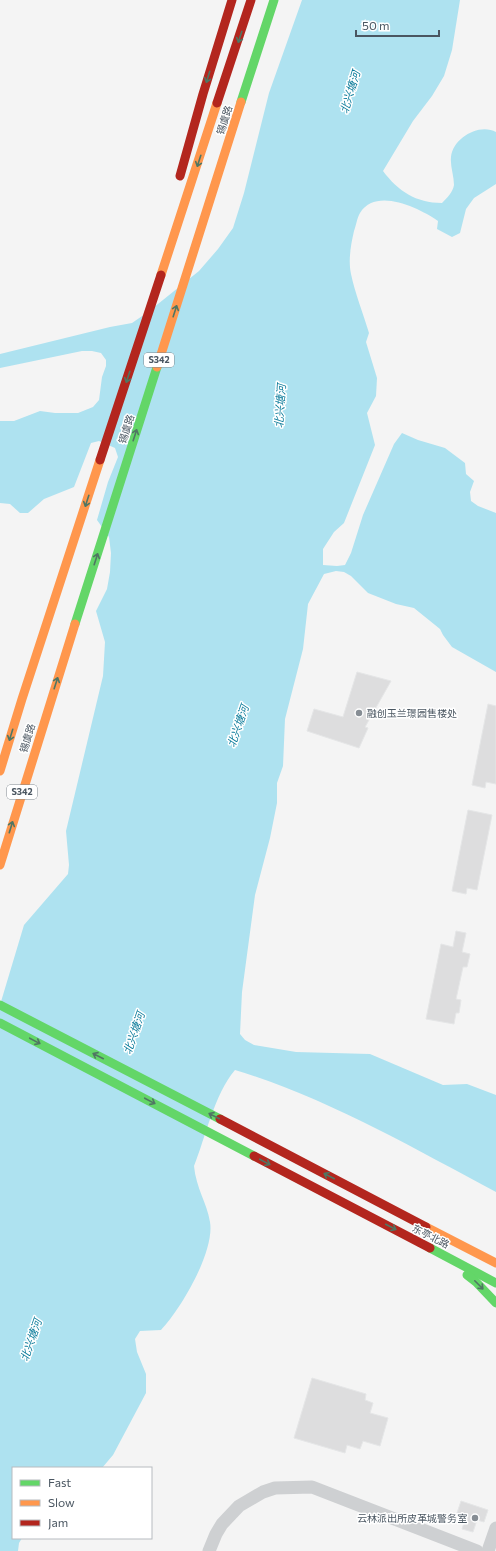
<svg xmlns="http://www.w3.org/2000/svg" width="496" height="1551" font-family="Commissioner,'Noto Sans SC',sans-serif">
<style>
.water{fill:#aee2f0}
.building{fill:#ddddde;stroke:#e5e6e7}
.lines{fill:none;stroke-linecap:round;stroke-linejoin:round}
.street{stroke:#ced0d2;stroke-width:13}
.fast{stroke:#63d668;stroke-width:9}
.slow{stroke:#ff974d;stroke-width:9}
.jam{stroke:#b3261e;stroke-width:9}
.oneway{stroke:#507663}
.poi-dot{fill:#868d94;stroke:#fff;stroke-width:1.5}
.labels{text-anchor:middle;stroke-width:3;stroke-linejoin:round;paint-order:stroke}
.shield{fill:#fff;stroke:#808990;stroke-width:1}
.shield-label{font-size:9px;font-weight:bold;fill:#4a5661}
.street-label{font-size:10px;fill:#4a5661;stroke:#fff}
.poi-label{font-size:10px;fill:#4a5661;stroke:#fff;text-anchor:start}
.water-label{font-size:11px;font-style:italic;fill:#0c7c9b;stroke:#fff}
</style>
<rect width="100%" height="100%" fill="#f4f4f4"/>
<path class="water" d="M302,0h158l-8,50 -8,26 -12,20 -19,25 -30,50c15,20 33,32 59,32 5,-5 11,-11 12,-18 0,-9 -4,-19 -3,-28 2,-19 28,-34 45,-25v52l-22,14 -8,11 -6,24 -8,4 -15,-8 1,-8c-19,-13 -62,-34 -78,-8 -3,5 -4,13 -6,18 -3,13 -6,29 -3,43 4,19 12,39 18,59l-3,9 11,36 -1,18 -9,17 8,32 -31,78 -10,9 -11,17v16l14,1 8,-1 6,-12 12,-38 31,-71 8,-11 16,7 27,8 20,15 1,11 8,7 -4,11 1,9 7,5 18,7v159l-44,-25 -9,-12 -3,-6 -26,-21 -18,-4 -28,-11 -17,-17 -7,-4 -8,-1 -12,3 -16,30 -5,45 -18,70 -2,47 -6,17v20l-7,35 -15,57 -13,97 -2,42 5,6 9,5 42,7 74,2 73,31 24,-1 29,11v97c-85,-45 -169,-94 -261,-122 -21,25 -29,66 -41,96 2,22 13,37 16,56 5,29 -29,87 -49,108l-21,1 -5,8 2,13 9,22v19l-33,62 -11,13h-89v70h9l-3,5 -1,8h-18v-546l24,-80 44,-51 1,-9 -3,-34 37,-155 2,-34 -9,-31 11,-22 3,-17 1,-19 -2,-16 -12,-17 11,-38 10,-25 -3,-9 -16,-7 -8,2 -17,44 -30,12 -16,14h-8l-10,-9 -10,-1v-82h14l26,-10 15,2h23l15,-6 6,-7 3,-23 4,-11v-6l-5,-7 -9,-2h-10l-82,17v-14l110,-27 22,-4 16,-11 51,-41 19,-22 15,-21 11,-35 25,-100z"/>
<g class="building">
<polygon points="357,672 391,681 365,727 368,728 359,748 307,731 314,709 343,717"/>
<polygon points="488,704 496,706 496,784 486,782 485,788 472,785"/>
<polygon points="468,810 492,815 477,890 467,888 466,894 452,891"/>
<polygon points="456,931 466,933 462,952 470,954 467,967 463,967 456,999 461,1000 459,1013 456,1013 454,1024 426,1019 441,944 453,947"/>
<polygon points="312,1378 366,1394 365,1400 373,1403 370,1413 388,1418 380,1446 363,1441 360,1449 347,1445 345,1453 294,1438"/>
<polygon points="461,1501 488,1510 484,1522 477,1520 473,1532 462,1529 466,1516 457,1513"/>
</g>
<g class="lines">
<g class="street">
<polyline points="209,1551 216,1534 222,1524 239,1506 263,1492 275,1488 312,1487 477,1551"/>
<polyline points="488,1551 496,1528"/>
</g>
<g class="fast">
<polyline points="241,102 274,0"/>
<polyline points="75,624 157,367"/>
<polyline points="0,1005 220,1119"/>
<polyline points="0,1023 254,1156"/>
<polyline points="430,1248 496,1283"/>
<polyline points="467,1275 476,1282 496,1303"/>
</g>
<g class="slow">
<polyline points="161,275 217,103"/>
<polyline points="157,367 241,102"/>
<polyline points="0,771 22,699 100,460"/>
<polyline points="0,865 75,624"/>
<polyline points="426,1227 496,1263"/>
</g>
<g class="jam">
<polyline points="217,103 251,0"/>
<polyline points="180,176 203,94 232,0"/>
<polyline points="100,460 161,275"/>
<polyline points="220,1119 426,1227"/>
<polyline points="254,1156 430,1248"/>
</g>
</g>
<defs><path id="oneway-shaft" d="M-6 0H5M1.5-3L5.5 0L1.5 3" fill="none" stroke-width="1.6" stroke-linecap="round" stroke-linejoin="round"/></defs>
<g class="oneway">
<use href="#oneway-shaft" transform="translate(240 37) rotate(108)"/>
<use href="#oneway-shaft" transform="translate(208 77) rotate(107)"/>
<use href="#oneway-shaft" transform="translate(199 161) rotate(108)"/>
<use href="#oneway-shaft" transform="translate(175 311) rotate(-72)"/>
<use href="#oneway-shaft" transform="translate(128 377) rotate(108)"/>
<use href="#oneway-shaft" transform="translate(135 435) rotate(-72)"/>
<use href="#oneway-shaft" transform="translate(87 501) rotate(108)"/>
<use href="#oneway-shaft" transform="translate(96 559) rotate(-72)"/>
<use href="#oneway-shaft" transform="translate(56 683) rotate(-72)"/>
<use href="#oneway-shaft" transform="translate(11 735) rotate(107)"/>
<use href="#oneway-shaft" transform="translate(11 827) rotate(-73)"/>
<use href="#oneway-shaft" transform="translate(35 1041) rotate(28)"/>
<use href="#oneway-shaft" transform="translate(98 1056) rotate(-153)"/>
<use href="#oneway-shaft" transform="translate(150 1101) rotate(28)"/>
<use href="#oneway-shaft" transform="translate(214 1116) rotate(-153)"/>
<use href="#oneway-shaft" transform="translate(265 1162) rotate(28)"/>
<use href="#oneway-shaft" transform="translate(329 1176) rotate(-153)"/>
<use href="#oneway-shaft" transform="translate(391 1227) rotate(27)"/>
<use href="#oneway-shaft" transform="translate(479 1285) rotate(45)"/>
</g>
<g class="poi-dot">
<circle cx="359" cy="713" r="4"/>
<circle cx="475" cy="1518" r="4"/>
</g>
<g class="labels">
<g class="shield">
<rect x="144" y="353" width="30" height="14" rx="3"/>
<rect x="7" y="785" width="30" height="14" rx="3"/>
</g>
<g class="shield-label">
<text x="159" y="363">S342</text>
<text x="22" y="795">S342</text>
</g>
<g class="street-label">
<text transform="translate(224 120) rotate(-72)" y="4">锡虞路</text>
<text transform="translate(126 429) rotate(-72)" y="4">锡虞路</text>
<text transform="translate(27 738) rotate(-73)" y="4">锡虞路</text>
<text transform="translate(431 1236) rotate(27)" y="4">东亭北路</text>
</g>
<g class="poi-label">
<text x="367" y="717">融创玉兰璟园售楼处</text>
<text x="467" y="1522" text-anchor="end">云林派出所皮革城警务室</text>
</g>
<g class="water-label">
<text transform="translate(350 92) rotate(-73)" y="4">北兴塘河</text>
<text transform="translate(280 406) rotate(-86)" y="4">北兴塘河</text>
<text transform="translate(238 726) rotate(-71)" y="4">北兴塘河</text>
<text transform="translate(134 1033) rotate(-71)" y="4">北兴塘河</text>
<text transform="translate(31 1340) rotate(-71)" y="4">北兴塘河</text>
</g>
</g>
<rect x="12" y="1467" width="140" height="72" fill="#ffffff" stroke="#b7bbc0"/>
<rect x="20" y="1480" width="20" height="6" fill="#63d668" stroke="#b7bbc0"/>
<text x="48" y="1487" font-size="12" fill="#4a5661">Fast</text>
<rect x="20" y="1500" width="20" height="6" fill="#ff974d" stroke="#b7bbc0"/>
<text x="48" y="1507" font-size="12" fill="#4a5661">Slow</text>
<rect x="20" y="1520" width="20" height="6" fill="#b3261e" stroke="#b7bbc0"/>
<text x="48" y="1527" font-size="12" fill="#4a5661">Jam</text>
<path d="M356 30v6h83v-6" fill="none" stroke="#4a5661" stroke-width="2"/>
<text x="362" y="30" font-size="12" fill="#4a5661" stroke="#ffffff" stroke-width="3" paint-order="stroke">50 m</text>
</svg>
